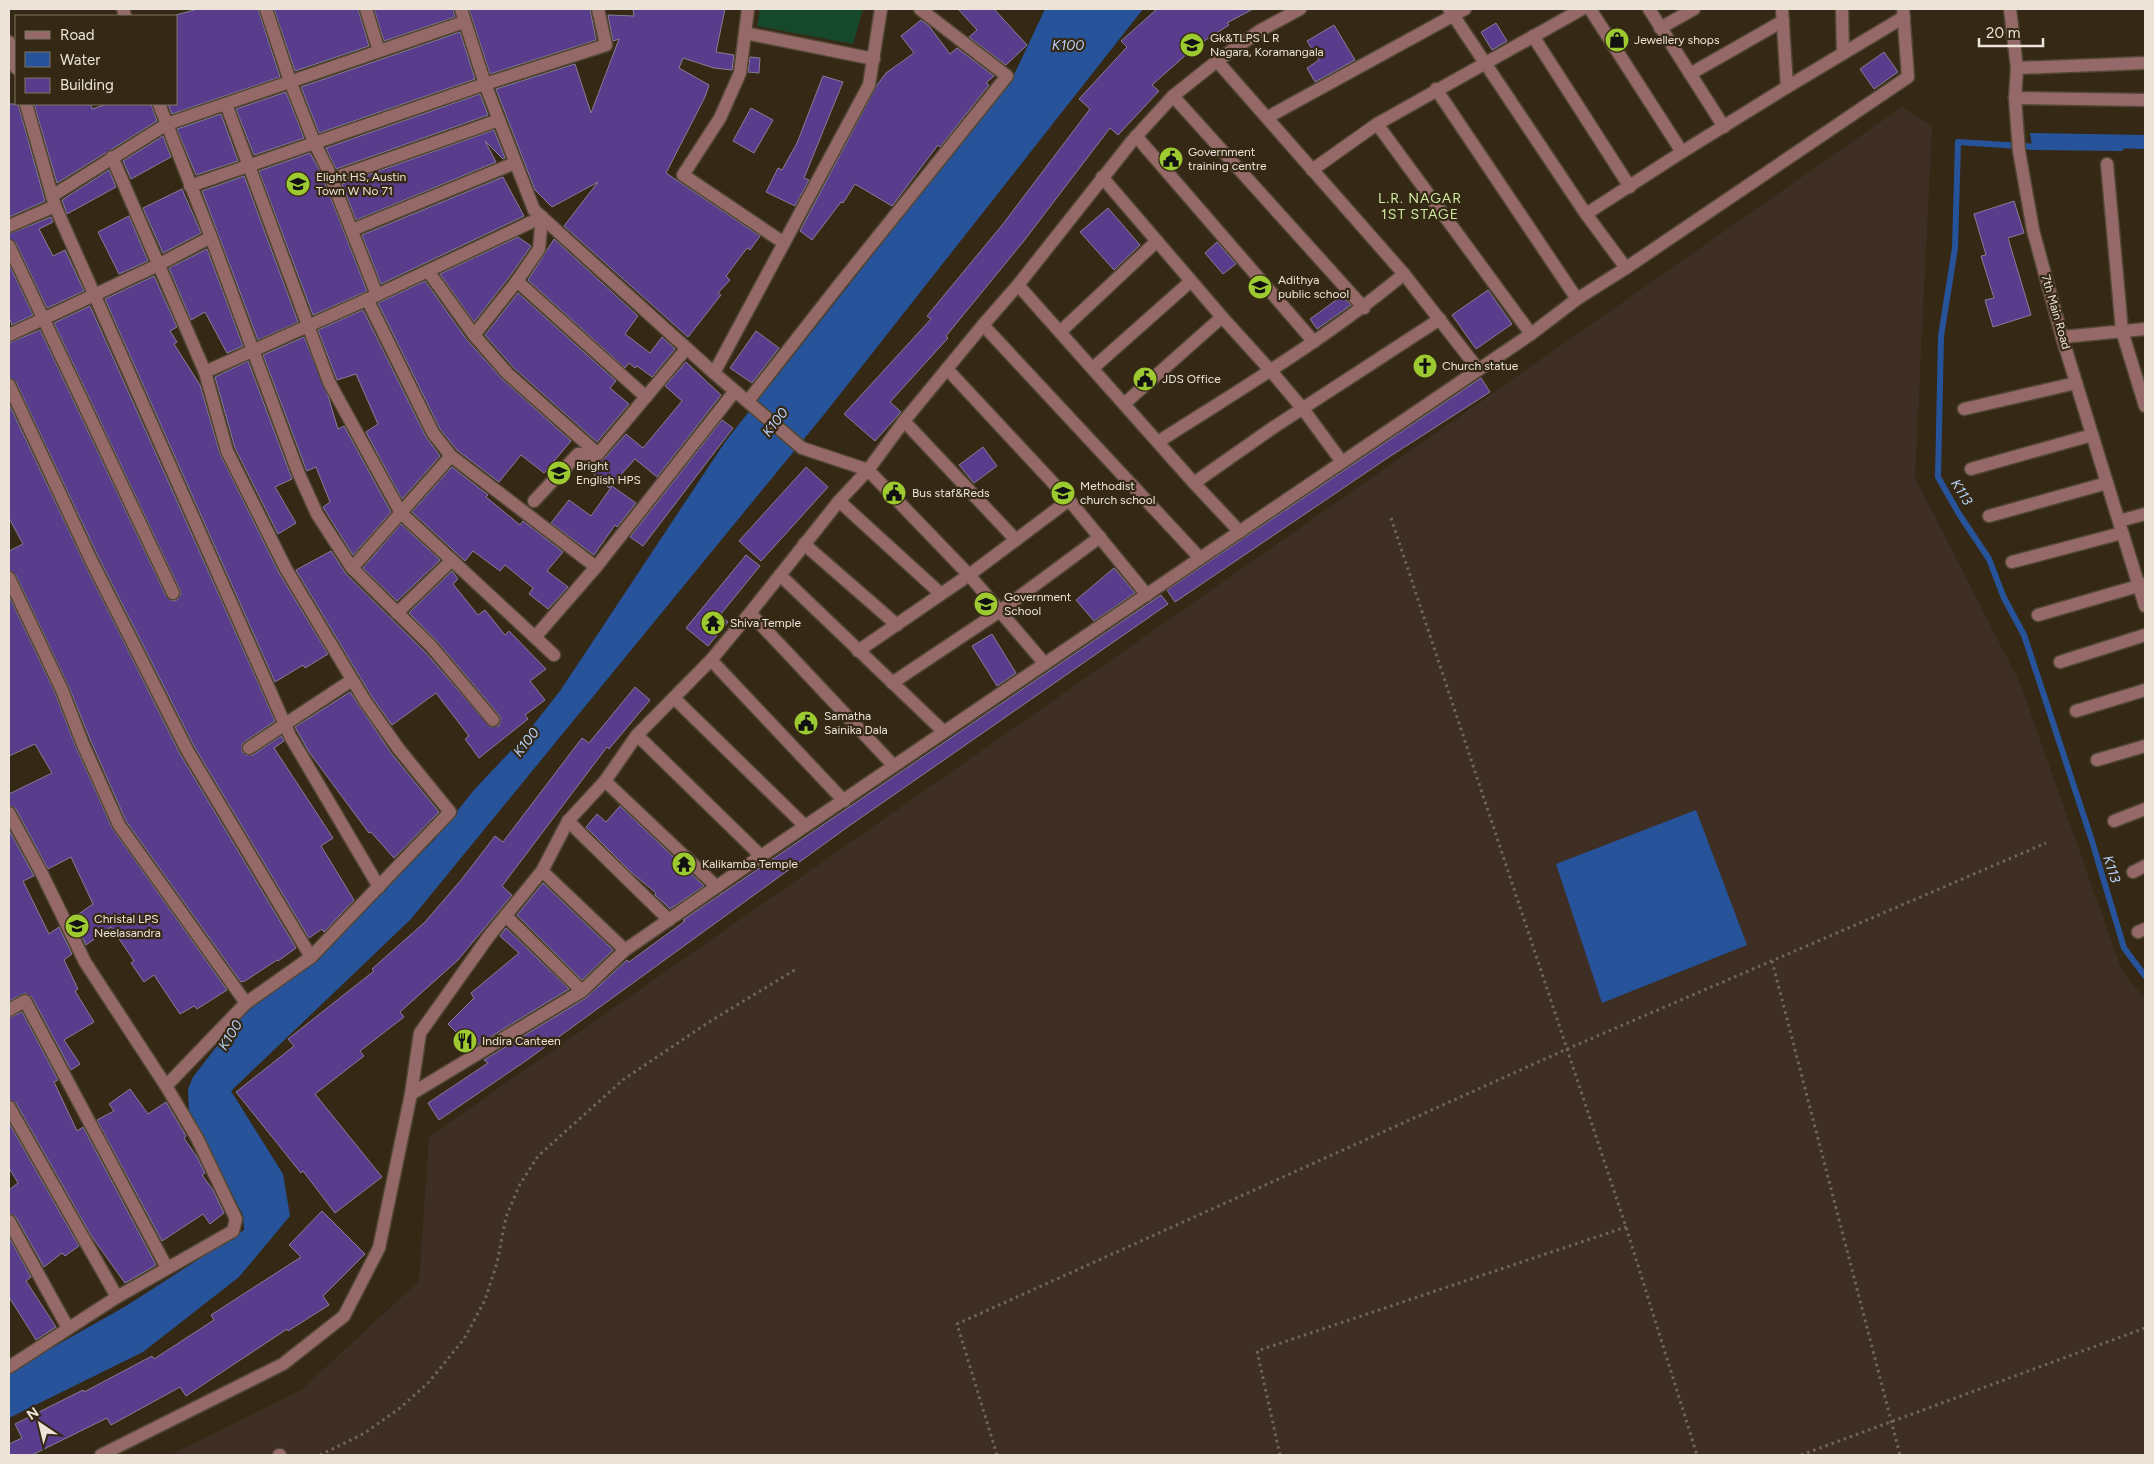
<svg xmlns="http://www.w3.org/2000/svg" width="2154" height="1464" font-family="Figtree,sans-serif">
<style>
.education{fill:#3f2e24}
.green{fill:#16482c}
.water{fill:#27539b}
.lines{fill:none;stroke-linecap:round;stroke-linejoin:round}
.stream{stroke:#27539b;stroke-width:6}
.building{fill:#5a3c8c;stroke:#857e97}
.minor-casing{stroke:#524734;stroke-width:15}
.path{stroke:#726756;stroke-width:3;stroke-dasharray:2.5 4;stroke-linecap:butt}
.minor{stroke:#956968;stroke-width:12}
.labels{text-anchor:middle;stroke-width:4.5;stroke-linejoin:round;paint-order:stroke}
.poi-label{font-size:12px;fill:#ece4d8;stroke:#352915;text-anchor:start}
.street-label{font-size:12px;fill:#ece4d8;stroke:#352915}
.water-label{font-size:14px;font-style:italic;fill:#b7d1f9;stroke:#352915}
.neighbourhood-label{font-size:14px;letter-spacing:1px;fill:#cde9a0;stroke:#352915}
</style>
<rect width="100%" height="100%" fill="#352915"/>
<polygon class="education" points="1902,107 1932,126 1915,478 2020,683 2122,971 2145,999 2145,1455 170,1455 301,1390 419,1281 429,1137"/>
<polygon class="green" points="760,9 863,9 853,44 757,26"/>
<g class="water">
<polygon points="1045,9 1143,9 826,412 411,919 231,1091 283,1174 290,1216 239,1277 143,1352 9,1418 9,1372 126,1306 244,1230 243,1215 189,1112 188,1089 193,1077 231,1028 253,1004 359,915 434,840 474,790 523,738 560,691 725,442 1013,77"/>
<polygon points="2030,133 2145,135 2145,149 2032,146"/>
<polygon points="1696,810 1747,945 1602,1003 1556,864"/>
</g>
<g class="lines">
<polyline class="stream" points="2121,148 2036,147 1958,142 1955,248 1941,336 1938,477 1959,514 1989,559 2004,598 2024,635 2092,841 2124,948 2145,976"/>
</g>
<g class="building">
<polygon points="198,9 258,9 280,77 172,114 168,104 176,104 176,15"/>
<polygon points="274,9 358,9 369,46 295,71"/>
<polygon points="374,9 453,9 455,17 384,41"/>
<polygon points="469,9 590,9 596,40 490,74"/>
<polygon points="633,9 725,9 716,52 734,55 732,70 714,68 683,58 679,68 709,85 705,97 666,173 760,236 750,250 747,248 726,276 730,280 718,293 721,295 688,337 564,226 598,182 552,207 535,190 496,89 575,64 591,113 619,39 613,41 608,15 634,16"/>
<polygon points="958,9 994,9 1027,45 1006,65 969,37 977,30"/>
<polygon points="1157,9 1253,9 1227,23 1229,25 1204,41 1189,54 1188,53 1152,85 1159,91 1118,135 1110,128 1023,242 946,336 948,338 890,402 901,412 875,441 844,414 931,319 927,316 1003,224 1090,109 1079,99 1127,47 1121,41"/>
<polygon points="921,20 929,26 950,54 957,48 994,76 986,83 989,85 940,147 938,145 892,206 855,184 843,203 841,202 812,240 800,231 877,85 886,73 914,53 901,36"/>
<polygon points="1496,23 1507,41 1492,50 1481,32"/>
<polygon points="1334,25 1355,60 1315,82 1307,68 1319,60 1307,41"/>
<polygon points="460,32 475,79 319,133 301,87"/>
<polygon points="1884,52 1898,72 1874,89 1860,69"/>
<polygon points="750,57 760,58 759,73 748,72"/>
<polygon points="823,76 843,82 804,178 809,180 795,206 766,192 778,168 782,170 797,143"/>
<polygon points="286,92 304,138 254,155 236,109"/>
<polygon points="480,94 488,115 336,169 326,148"/>
<polygon points="9,104 18,104 45,201 9,217"/>
<polygon points="34,104 91,104 92,109 107,104 151,104 157,121 57,183"/>
<polygon points="751,108 773,120 754,153 733,141"/>
<polygon points="221,114 238,161 196,175 177,129"/>
<polygon points="494,130 505,158 503,159 485,141 496,162 356,220 342,184"/>
<polygon points="163,136 171,157 131,179 123,161"/>
<polygon points="310,153 321,173 367,291 313,315 259,171"/>
<polygon points="109,170 116,187 67,214 62,200"/>
<polygon points="244,176 298,322 258,340 202,191"/>
<polygon points="503,177 524,216 381,284 362,235"/>
<polygon points="182,189 201,233 163,253 143,208"/>
<polygon points="2014,201 2024,233 2008,238 2031,315 1993,327 1985,300 1994,298 1981,256 1986,255 1974,214"/>
<polygon points="1108,208 1140,245 1114,270 1080,232"/>
<polygon points="129,216 148,261 119,274 98,232"/>
<polygon points="51,217 53,222 39,229 53,256 65,250 84,291 47,308 16,243 9,238 9,234"/>
<polygon points="518,237 531,246 510,276 474,322 440,274"/>
<polygon points="554,239 638,316 625,334 650,353 662,337 675,349 652,377 637,366 635,368 629,363 625,368 528,280"/>
<polygon points="1217,242 1236,264 1223,274 1205,253"/>
<polygon points="207,249 243,346 227,353 205,312 191,320 169,268"/>
<polygon points="9,264 33,315 12,325 9,317"/>
<polygon points="154,276 177,327 170,331 177,342 174,344 200,385 220,454 279,573 328,654 305,668 303,665 275,682 105,299"/>
<polygon points="425,281 467,340 502,379 571,441 544,473 521,455 499,482 457,450 440,429 378,303"/>
<polygon points="1488,290 1512,324 1476,349 1452,315"/>
<polygon points="518,293 616,381 610,388 629,404 597,442 514,368 485,335"/>
<polygon points="1342,296 1351,305 1317,329 1310,319"/>
<polygon points="90,306 275,721 244,742 242,745 242,752 246,755 253,755 281,736 284,741 274,748 333,838 321,846 354,900 324,932 322,929 309,938 194,746 98,556 16,382 9,377 9,343 40,330 166,596 172,601 177,600 181,594 180,590 54,323"/>
<polygon points="363,310 426,437 440,456 402,499 366,432 378,424 356,374 337,380 318,330"/>
<polygon points="756,331 779,348 752,383 730,368"/>
<polygon points="304,337 328,396 338,429 344,426 391,512 353,555 323,507 330,502 316,467 307,471 306,469 263,355"/>
<polygon points="248,361 292,479 275,487 296,523 278,534 235,448 215,377"/>
<polygon points="686,362 721,395 657,477 635,459 609,488 590,471 597,463 604,459 626,434 643,448 682,401 665,386"/>
<polygon points="1481,378 1490,392 1389,457 1175,602 1167,590"/>
<polygon points="9,404 84,563 180,754 296,948 278,961 277,960 245,981 241,982 126,821 90,739 69,687 16,575 9,570 9,551 23,544 9,518"/>
<polygon points="722,420 733,428 643,546 630,537"/>
<polygon points="983,447 997,466 974,483 959,465"/>
<polygon points="452,467 488,495 486,497 520,525 523,521 563,552 547,571 568,587 548,609 529,594 533,588 505,565 500,571 473,551 465,561 412,512"/>
<polygon points="806,467 828,487 761,561 739,541"/>
<polygon points="612,486 636,503 617,527 615,525 594,555 551,523 569,500 591,516"/>
<polygon points="401,524 440,560 397,601 363,568"/>
<polygon points="331,551 346,574 425,652 490,727 499,726 501,719 499,715 437,641 409,613 452,571 458,579 453,584 478,615 485,610 505,635 509,631 546,669 530,681 545,700 525,715 528,719 479,758 465,739 469,736 436,693 392,725 372,697 296,570"/>
<polygon points="746,555 760,566 720,615 728,622 708,646 686,628"/>
<polygon points="1114,568 1135,593 1094,621 1076,600"/>
<polygon points="1161,595 1168,604 849,826 527,1060 439,1120 428,1103 488,1063 484,1060 586,998 627,960 629,962 685,921 683,920"/>
<polygon points="9,596 55,693 75,745 112,828 227,990 197,1009 194,1006 180,1014 154,975 144,982 131,963 134,961 111,927 86,945 73,918 93,904 71,857 48,869 16,809 9,805 9,794 52,773 35,744 9,756"/>
<polygon points="992,634 1016,673 997,686 972,646"/>
<polygon points="635,687 650,700 609,749 607,747 502,886 512,895 458,960 400,1012 404,1017 360,1051 364,1056 315,1094 382,1177 335,1213 303,1171 301,1173 236,1092 294,1046 288,1039 374,971 372,969 425,922 462,879 495,836 503,842 582,738 589,743"/>
<polygon points="350,692 391,753 439,812 394,858 371,832 369,833 309,752 295,727"/>
<polygon points="620,806 704,886 670,909 665,904 655,895 656,893 631,872 586,827 597,814 606,822"/>
<polygon points="9,830 34,876 23,881 49,934 59,927 72,954 64,960 78,989 75,991 94,1022 64,1040 80,1064 71,1070 32,997 25,993 9,1001"/>
<polygon points="543,883 613,950 582,980 517,915"/>
<polygon points="506,928 569,989 472,1048 448,1024 474,998 471,993 519,953 500,936"/>
<polygon points="22,1012 58,1080 54,1082 77,1131 83,1127 156,1265 125,1283 92,1237 16,1103 9,1099 9,1018"/>
<polygon points="130,1089 148,1114 166,1102 186,1136 184,1138 197,1157 205,1173 202,1175 213,1190 224,1213 210,1224 203,1214 162,1241 97,1120 114,1111 109,1104"/>
<polygon points="9,1123 79,1246 65,1256 62,1253 44,1267 16,1217 9,1213 9,1190 18,1183 9,1168"/>
<polygon points="322,1211 365,1254 323,1296 329,1305 288,1331 287,1329 186,1396 180,1387 111,1425 107,1418 32,1455 9,1455 9,1444 22,1438 15,1424 83,1390 84,1392 152,1356 154,1359 214,1320 211,1315 301,1257 289,1245"/>
<polygon points="9,1237 31,1277 26,1281 56,1327 36,1340 9,1297"/>
</g>
<g class="lines">
<defs>
<g id="minor">
<polyline points="123,9 125,16"/>
<polyline points="266,9 290,81 314,142 328,170 377,295"/>
<polyline points="366,9 379,51"/>
<polyline points="461,9 485,84 534,210 714,373 802,448 868,470 969,575 1045,664"/>
<polyline points="748,9 740,73 720,118 683,175 784,243"/>
<polyline points="1449,9 1586,214 1626,268"/>
<polyline points="1590,9 1682,152"/>
<polyline points="1649,9 1724,127"/>
<polyline points="1782,9 1787,87 1904,17"/>
<polyline points="1842,9 1843,53"/>
<polyline points="2010,9 2017,68 2015,98 2019,151 2033,230 2062,337 2145,606"/>
<polyline points="1660,28 1694,9"/>
<polyline points="745,33 874,59"/>
<polyline points="1533,36 1630,187"/>
<polyline points="9,42 16,68"/>
<polyline points="1217,61 1404,274 1478,369"/>
<polyline points="2017,68 2145,63"/>
<polyline points="1690,74 1783,21"/>
<polyline points="1436,89 1577,299"/>
<polyline points="1173,96 1364,308"/>
<polyline points="2015,98 2145,100"/>
<polyline points="26,104 55,206 290,736 379,887"/>
<polyline points="159,104 211,237 298,472 317,514 352,568 431,646 493,720"/>
<polyline points="226,104 329,382 401,513 554,655"/>
<polyline points="1268,117 1465,9"/>
<polyline points="1377,124 1531,334"/>
<polyline points="1136,136 1314,342"/>
<polyline points="2107,164 2122,331 2145,406"/>
<polyline points="1312,170 1377,124 1582,9"/>
<polyline points="1102,177 1222,317 1270,370 1303,409 1342,462"/>
<polyline points="332,179 499,120"/>
<polyline points="190,186 485,84 606,45 598,9"/>
<polyline points="52,196 167,124 464,22"/>
<polyline points="1586,214 1682,152 1787,87"/>
<polyline points="9,226 55,206"/>
<polyline points="352,230 515,163"/>
<polyline points="9,246 173,593"/>
<polyline points="428,271 474,335 517,281 539,249 542,217"/>
<polyline points="517,281 646,397"/>
<polyline points="1018,285 1194,483 1240,532"/>
<polyline points="367,299 433,433 451,456 596,567 735,391"/>
<polyline points="983,325 1199,557"/>
<polyline points="1060,332 1157,241"/>
<polyline points="9,335 158,265 211,237"/>
<polyline points="474,335 508,374 598,454"/>
<polyline points="2062,337 2145,329"/>
<polyline points="1093,368 1191,281"/>
<polyline points="947,369 1069,500 1147,595"/>
<polyline points="205,372 377,295 542,217"/>
<polyline points="714,373 869,85 881,9"/>
<polyline points="9,385 91,560 187,750 311,957"/>
<polyline points="748,401 839,285 1007,76 920,9"/>
<polyline points="1124,404 1222,317"/>
<polyline points="1964,409 2076,383"/>
<polyline points="904,421 1016,540"/>
<path d="M1158,442c83,-53 169,-104 246,-168"/>
<polyline points="1971,469 2092,435"/>
<polyline points="1194,483 1274,427 1440,319"/>
<polyline points="534,501 578,454 587,454 592,456 598,454 686,349"/>
<polyline points="839,501 941,594"/>
<polyline points="1989,516 2107,483"/>
<polyline points="2119,521 2145,514"/>
<polyline points="804,544 897,625"/>
<polyline points="2012,562 2122,533"/>
<polyline points="352,568 451,456"/>
<polyline points="780,575 943,731"/>
<polyline points="9,578 62,690 82,742 119,825 246,1003"/>
<polyline points="397,613 452,560"/>
<polyline points="750,613 894,766"/>
<polyline points="2038,615 2145,584"/>
<polyline points="536,636 596,567"/>
<polyline points="858,651 969,575 1069,500"/>
<polyline points="711,660 844,801"/>
<polyline points="2060,662 2145,635"/>
<polyline points="892,683 1000,611 1100,537"/>
<polyline points="674,698 805,826"/>
<polyline points="2076,711 2145,690"/>
<polyline points="637,735 761,856"/>
<polyline points="249,748 352,680"/>
<polyline points="2097,760 2145,746"/>
<polyline points="605,781 717,887"/>
<polyline points="9,813 42,874 85,962 166,1086 246,1003 311,957 450,812 398,748 365,701 286,569 227,451 205,372 112,157"/>
<polyline points="568,821 669,920"/>
<polyline points="2114,821 2145,809"/>
<polyline points="542,871 625,950"/>
<polyline points="2133,872 2145,866"/>
<polyline points="507,917 582,991"/>
<polyline points="2138,932 2145,929"/>
<polyline points="9,1010 25,1001 167,1268"/>
<polyline points="411,1094 582,991 625,950 761,856 1531,334 1577,299 1626,268 1908,77 1903,9"/>
<polyline points="9,1107 117,1297"/>
<polyline points="9,1221 68,1328"/>
<polyline points="9,1367 117,1297 233,1231 236,1219 197,1138 166,1086"/>
<polyline points="101,1455 283,1364 344,1316 379,1248 411,1094 420,1033 489,936 542,871 568,821 605,781 637,735 711,660 750,613 839,501 868,470 904,421 983,325 1018,285 1132,141 1173,96 1217,61 1261,30 1300,9"/>
<polyline points="279,1455 280,1455"/>
</g>
</defs>
<use href="#minor" class="minor-casing"/>
<g class="path">
<polyline points="1391,518 1626,1227 1697,1455"/>
<polyline points="1772,961 1900,1455"/>
<polyline points="320,1455 365,1433 400,1408 429,1382 464,1339 485,1300 497,1263 506,1217 519,1186 538,1156 624,1079 709,1022 798,968"/>
<polyline points="997,1455 957,1324 1567,1049 2046,843"/>
<polyline points="1280,1455 1257,1351 1626,1227"/>
<polyline points="1801,1455 2145,1328"/>
</g>
<use href="#minor" class="minor"/>
</g>
<defs>
<symbol id="shop-disc" viewBox="-11 -11 22 22"><circle r="9.5" fill="#9dca31" stroke="#352915"/><path d="M-5-2.5h2.3a2.7 3.5 0 0 1 5.4 0H5L5.5 6h-11ZM-1.5-2.5h3a1.5 2.3 0 0 0-3 0Z" fill="#111"/></symbol>
<symbol id="school-disc" viewBox="-11 -11 22 22"><circle r="9.5" fill="#9dca31" stroke="#352915"/><path d="M0-5L7-2L0 1L-7-2ZM-4 1L0 2.5L4 1V4Q0 6-4 4Z" fill="#111"/></symbol>
<symbol id="civic-disc" viewBox="-11 -11 22 22"><circle r="9.5" fill="#9dca31" stroke="#352915"/><path d="M-.6-6.5H3V-4.5H.6V-3L4-1V1h2V6H-6V1h2V-1L-.6-3ZM-1.2 2.5V6h2.4V2.5Z" fill="#111"/></symbol>
<symbol id="church-disc" viewBox="-11 -11 22 22"><circle r="9.5" fill="#9dca31" stroke="#352915"/><path d="M-1.2-6h2.4v3.5h3.3v2.4h-3.3V6h-2.4V-.1h-3.3v-2.4h3.3Z" fill="#111"/></symbol>
<symbol id="temple-disc" viewBox="-11 -11 22 22"><circle r="9.5" fill="#9dca31" stroke="#352915"/><path d="M0-6L5-2H3V0L6.5 2.5H4V6H1.5V3h-3V6H-4V2.5H-6.5L-3 0V-2H-5Z" fill="#111"/></symbol>
<symbol id="restaurant-disc" viewBox="-11 -11 22 22"><circle r="9.5" fill="#9dca31" stroke="#352915"/><path d="M-5-6h1v4h1v-4h1v4h1v-4h1v5L-1.5 .5V6h-2V.5L-5-1ZM5-6V6H3V1.5H1.5Q1.5-4 5-6Z" fill="#111"/></symbol>
</defs>
<g fill-rule="evenodd">
<use href="#shop-disc" x="1603" y="26" width="28" height="28"/>
<use href="#school-disc" x="1178" y="31" width="28" height="28"/>
<use href="#civic-disc" x="1157" y="145" width="28" height="28"/>
<use href="#school-disc" x="284" y="170" width="28" height="28"/>
<use href="#school-disc" x="1246" y="273" width="28" height="28"/>
<use href="#church-disc" x="1411" y="352" width="28" height="28"/>
<use href="#civic-disc" x="1131" y="365" width="28" height="28"/>
<use href="#school-disc" x="545" y="459" width="28" height="28"/>
<use href="#civic-disc" x="880" y="479" width="28" height="28"/>
<use href="#school-disc" x="1049" y="479" width="28" height="28"/>
<use href="#school-disc" x="972" y="590" width="28" height="28"/>
<use href="#temple-disc" x="699" y="609" width="28" height="28"/>
<use href="#civic-disc" x="792" y="709" width="28" height="28"/>
<use href="#temple-disc" x="670" y="850" width="28" height="28"/>
<use href="#school-disc" x="63" y="912" width="28" height="28"/>
<use href="#restaurant-disc" x="451" y="1027" width="28" height="28"/>
</g>
<g class="labels">
<g class="poi-label">
<text x="1210" y="42">Gk&amp;TLPS L R<tspan x="1210" dy="14">Nagara, Koramangala</tspan></text>
<text x="1634" y="44">Jewellery shops</text>
<text x="1188" y="156">Government<tspan x="1188" dy="14">training centre</tspan></text>
<text x="316" y="181">Elight HS, Austin<tspan x="316" dy="14">Town W No 71</tspan></text>
<text x="1278" y="284">Adithya<tspan x="1278" dy="14">public school</tspan></text>
<text x="1442" y="370">Church statue</text>
<text x="1162" y="383">JDS Office</text>
<text x="576" y="470">Bright<tspan x="576" dy="14">English HPS</tspan></text>
<text x="1080" y="490">Methodist<tspan x="1080" dy="14">church school</tspan></text>
<text x="912" y="497">Bus staf&amp;Reds</text>
<text x="1004" y="601">Government<tspan x="1004" dy="14">School</tspan></text>
<text x="730" y="627">Shiva Temple</text>
<text x="824" y="720">Samatha<tspan x="824" dy="14">Sainika Dala</tspan></text>
<text x="702" y="868">Kalikamba Temple</text>
<text x="94" y="923">Christal LPS<tspan x="94" dy="14">Neelasandra</tspan></text>
<text x="482" y="1045">Indira Canteen</text>
</g>
<g class="street-label">
<text transform="translate(2056 312) rotate(74)" y="4">7th Main Road</text>
</g>
<g class="water-label">
<text x="1068" y="50">K100</text>
<text transform="translate(775 422) rotate(-52)" y="5">K100</text>
<text transform="translate(1962 492) rotate(58)" y="5">K113</text>
<text transform="translate(526 742) rotate(-52)" y="5">K100</text>
<text transform="translate(2112 869) rotate(72)" y="5">K113</text>
<text transform="translate(230 1035) rotate(-58)" y="5">K100</text>
</g>
<g class="neighbourhood-label">
<text x="1420" y="203">L.R. NAGAR<tspan x="1420" dy="16">1ST STAGE</tspan></text>
</g>
</g>
<rect width="2154" height="1464" fill="none" stroke="#ece4d8" stroke-width="20"/>
<rect x="15" y="15" width="162" height="90" fill="#352915" stroke="#7e7463"/>
<rect x="25" y="31" width="25" height="8" fill="#956968" stroke="#7e7463"/>
<text x="60" y="40" font-size="15" fill="#ece4d8">Road</text>
<rect x="25" y="52" width="25" height="15" fill="#27539b" stroke="#7e7463"/>
<text x="60" y="65" font-size="15" fill="#ece4d8">Water</text>
<rect x="25" y="78" width="25" height="15" fill="#5a3c8c" stroke="#7e7463"/>
<text x="60" y="90" font-size="15" fill="#ece4d8">Building</text>
<g transform="translate(40 1424) rotate(325)" stroke="#352915" stroke-width="4" paint-order="stroke">
<path d="M0-4L9 19L0 12L-9 19Z" fill="#ece4d8"/>
<text y="-8" font-size="14" font-weight="bold" text-anchor="middle" fill="#ece4d8">N</text>
</g>
<path d="M1979 38v8h64v-8" fill="none" stroke="#ece4d8" stroke-width="2.5"/>
<text x="1986" y="38" font-size="15" fill="#ece4d8" stroke="#352915" stroke-width="4" paint-order="stroke">20 m</text>
</svg>
